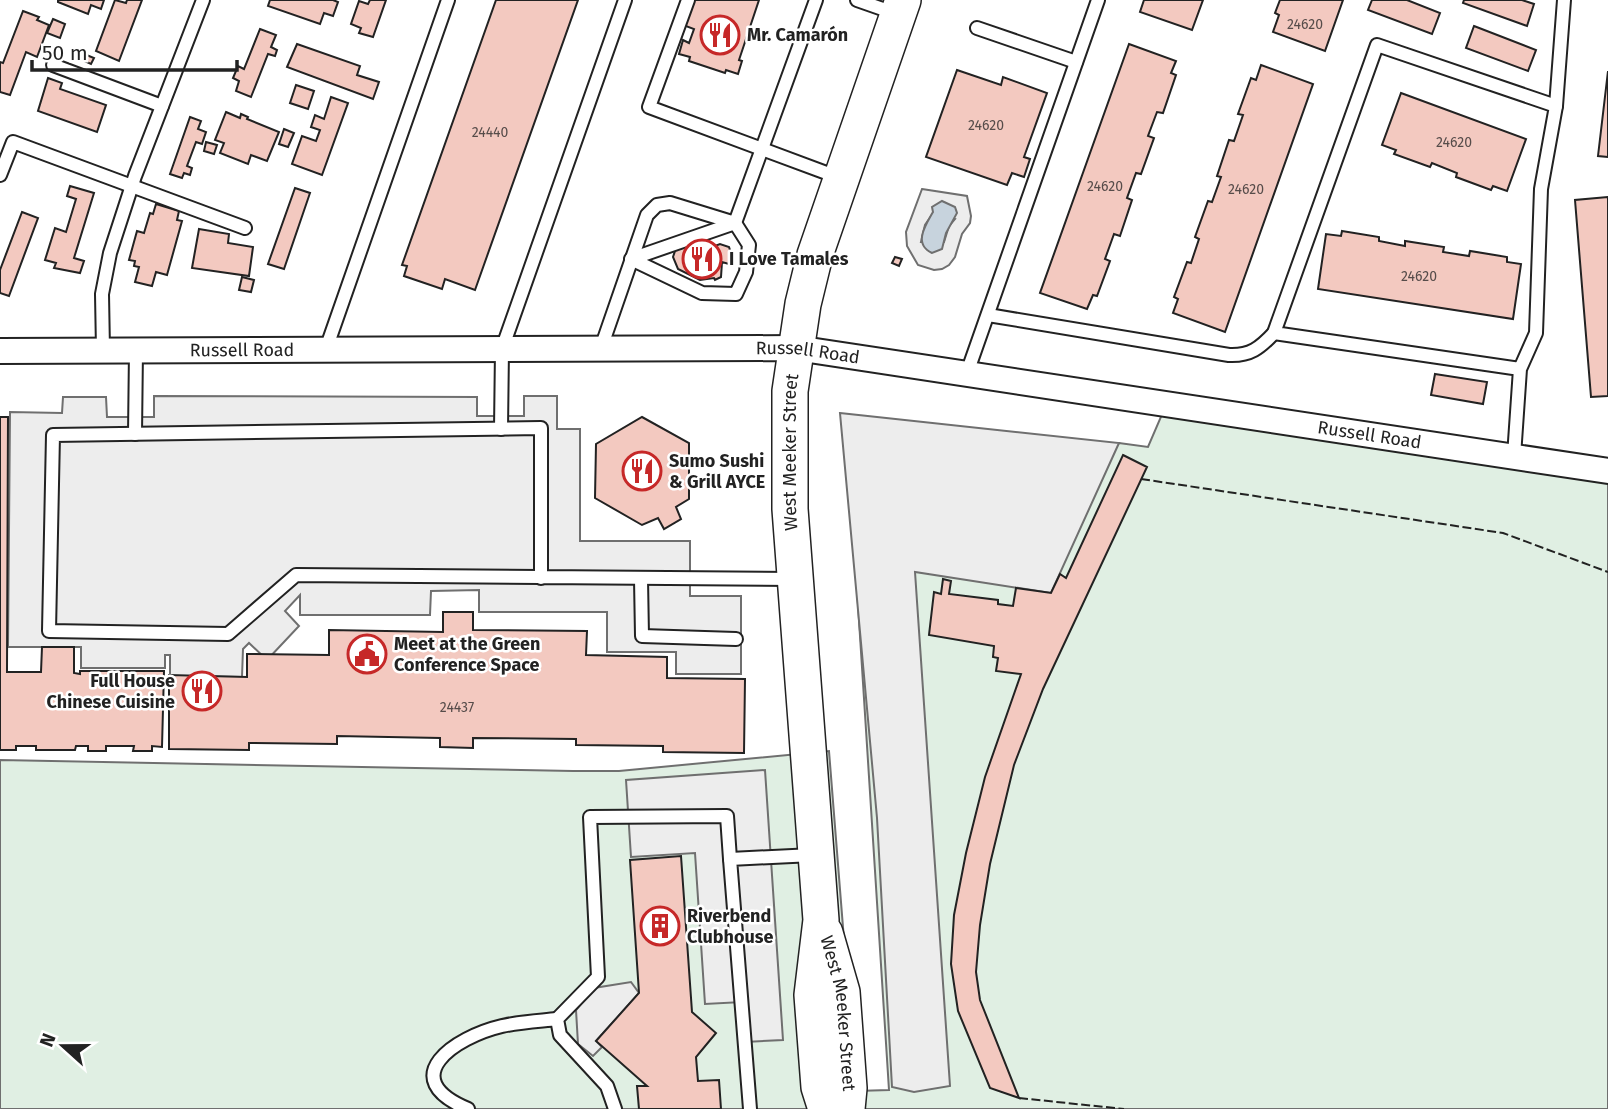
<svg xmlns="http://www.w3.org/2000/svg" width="1608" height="1109" font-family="'Fira Sans',sans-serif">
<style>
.green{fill:#e0efe3;stroke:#6f6f6f;stroke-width:2}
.parking{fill:#ededed;stroke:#6f6f6f;stroke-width:2;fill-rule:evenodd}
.water{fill:#c7d3dd;stroke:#6f6f6f;stroke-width:2}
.building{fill:#f3c9c0;stroke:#222;stroke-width:2}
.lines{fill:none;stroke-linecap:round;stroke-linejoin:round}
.lane-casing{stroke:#222;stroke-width:16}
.street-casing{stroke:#222;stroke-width:28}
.secondary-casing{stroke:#222;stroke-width:38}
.lane{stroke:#fff;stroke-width:12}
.street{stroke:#fff;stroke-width:24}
.secondary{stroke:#fff;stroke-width:35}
.fence{stroke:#222;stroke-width:2;stroke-dasharray:9 3.5;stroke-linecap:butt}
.labels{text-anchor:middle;stroke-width:5;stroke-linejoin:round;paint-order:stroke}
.number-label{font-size:14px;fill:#564c4a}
.poi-label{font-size:18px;font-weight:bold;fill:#222;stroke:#fff;text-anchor:start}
.street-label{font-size:18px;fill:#222;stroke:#fff}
</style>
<rect width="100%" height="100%" fill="#fff"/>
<polygon class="green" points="1166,405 1608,471 1608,1109 0,1109 0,760 573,771 619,771 829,751 856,1091 889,1090 851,495 1119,443 1148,447"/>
<g class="parking">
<path d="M922,189l45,7 4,20 -1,7 -8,11 -7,23 -6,8 -7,4 -8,1 -16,-5 -11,-19 -1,-14zM934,212l21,7 -6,7 -5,16h-23l4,-17z"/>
<polygon points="154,396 477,397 477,416 524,416 524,396 557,396 557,429 580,429 580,541 690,541 690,596 741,596 741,674 676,674 676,652 607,652 607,612 479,612 479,590 431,591 430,615 300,615 300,595 285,611 299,626 267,660 249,643 243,649 242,677 170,676 170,655 165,655 165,668 81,668 81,647 8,647 10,412 62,413 63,397 106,397 107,417 154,417"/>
<polygon points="840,413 1119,443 1051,593 915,572 950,1086 914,1092 892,1087 877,818"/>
<polygon points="765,770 783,1040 745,1042 742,1002 705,1004 695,853 631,857 626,780"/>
<polygon points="631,982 639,993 596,1041 602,1047 593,1056 578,1044 576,1010 594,988"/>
</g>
<path class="water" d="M942,201l13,6 2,6 -11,20 -4,16 -10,4c-19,-9 -7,-27 1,-41l-1,-5z"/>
<g class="building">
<polygon points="58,0 104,0 101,9 91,5 88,14 58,2"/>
<polygon points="115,0 126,3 127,0 142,0 119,61 96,51"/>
<polygon points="270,0 333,0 338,2 333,16 324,13 320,24 268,6"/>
<polygon points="370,0 386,0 373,37 359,33 361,28 351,24 359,1 368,4"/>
<polygon points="496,0 578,0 475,290 445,279 442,289 404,276 407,266 402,265"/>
<polygon points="691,0 759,0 739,60 742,61 738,74 726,70 725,73 689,61 690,57 679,54 683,40 689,43 694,29 683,25"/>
<polygon points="1144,0 1203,0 1192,30 1140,12"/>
<polygon points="1280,0 1343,0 1325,51 1273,32 1279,15 1275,13"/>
<polygon points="1372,0 1407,0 1440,13 1432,34 1368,10"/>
<polygon points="1464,0 1522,0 1534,4 1527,26 1463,3"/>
<polygon points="23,11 39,17 37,20 49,25 37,57 26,52 10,95 0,92 0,62 3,63"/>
<polygon points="53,19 65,24 60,38 47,33"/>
<polygon points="1474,26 1536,50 1528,71 1466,48"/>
<polygon points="260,29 276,35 271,47 277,50 275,56 268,54 251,97 236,91 239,81 233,78 238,66 244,69"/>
<polygon points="297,44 360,66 357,75 379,82 373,99 287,67"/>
<polygon points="1129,44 1176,61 1171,73 1176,75 1163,113 1157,112 1148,136 1154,138 1141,174 1136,173 1127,198 1132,200 1120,236 1114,234 1105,259 1110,261 1097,296 1093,295 1087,309 1040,293"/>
<polygon points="84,54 94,58 91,64 82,60"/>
<polygon points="1261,65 1313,84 1225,332 1173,313 1178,299 1174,297 1187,262 1191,263 1199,239 1195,237 1208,201 1212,202 1221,177 1217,176 1229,140 1234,141 1243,115 1238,114 1251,78 1256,80"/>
<polygon points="957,70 1001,85 1003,77 1047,93 1024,157 1030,159 1024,177 1012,173 1007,185 926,157"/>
<polygon points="1608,71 1608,157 1598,156"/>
<polygon points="48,78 62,83 60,89 106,105 97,132 38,111"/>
<polygon points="296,85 314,91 308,109 290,103"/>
<polygon points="1401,93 1526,139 1507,191 1493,186 1491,190 1456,177 1457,173 1432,163 1430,167 1394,154 1396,150 1382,145"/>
<polygon points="331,97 348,103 322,175 292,164 302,136 316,141 320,130 311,127 315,115 324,119"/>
<polygon points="226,112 240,118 241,114 248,117 247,119 279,132 267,161 251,155 248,164 220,153 224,143 215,140"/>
<polygon points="190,117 201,121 198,129 206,132 202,144 196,142 187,166 192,168 190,175 184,173 182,178 170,174"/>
<polygon points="284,129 294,133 288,147 279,144"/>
<polygon points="206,142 217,145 214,154 204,151"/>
<polygon points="70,186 94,193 74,258 84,261 80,273 54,268 56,263 45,260 55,228 66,232 76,199 67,196"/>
<polygon points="295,188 310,193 284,269 268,264"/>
<polygon points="1608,197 1608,396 1591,397 1575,200"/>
<polygon points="156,204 179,211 177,220 182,221 167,275 156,272 152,286 135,282 139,267 134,266 135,261 129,260 137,231 144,233 150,213 153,214"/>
<polygon points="22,212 38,218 9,296 0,293 0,270"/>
<polygon points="199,229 229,234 228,243 253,247 249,276 192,268"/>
<polygon points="1342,231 1379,237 1379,241 1405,246 1405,241 1444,247 1443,252 1469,256 1470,251 1507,257 1507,262 1521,264 1513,319 1318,289 1326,234 1341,236"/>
<polygon points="689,240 701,245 706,256 709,255 712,247 720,244 729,247 732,256 729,264 722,262 721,277 715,280 714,278 700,280 678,269 673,257 677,245"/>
<polygon points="895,257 902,259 899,266 892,263"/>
<polygon points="242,277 254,280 251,292 239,290"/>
<polygon points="1435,374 1487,382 1483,404 1431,395"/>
<polygon points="0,417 8,417 7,672 41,672 42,647 74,647 74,673 80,674 80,671 164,671 162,747 152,746 152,751 133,751 134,746 106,746 106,751 88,751 88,746 76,746 75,750 36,750 36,746 16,746 16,750 0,750"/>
<polygon points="642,417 689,443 689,499 676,507 681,519 664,529 658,518 642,525 595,498 596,444"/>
<polygon points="1123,455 1147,467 1043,689 1014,765 990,864 980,925 976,972 980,1000 1019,1098 990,1088 958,1011 951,964 954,915 966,853 985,777 1021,674 996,671 998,658 993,657 994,646 929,635 934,592 941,594 943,579 951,581 949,594 998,600 998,604 1013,606 1016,588 1051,593 1060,574 1066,578"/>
<polygon points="443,612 473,612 473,630 587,631 586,655 667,657 667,678 745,679 744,753 663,752 663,746 576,745 576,739 473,738 473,748 440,747 440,738 337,736 337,744 249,743 249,750 169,749 169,675 247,677 247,654 329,655 329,630 443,632"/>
<polygon points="681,856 692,1012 716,1033 696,1057 698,1081 719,1080 721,1109 639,1109 637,1086 647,1086 596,1041 639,993 630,860"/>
</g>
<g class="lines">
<defs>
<g id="lane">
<polyline points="688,0 649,107 840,178"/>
<polyline points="857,0 897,14"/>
<polyline points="977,28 1076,62"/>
<polyline points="53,65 162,106"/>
<polyline points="1556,106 1564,0"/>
<polyline points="0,175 13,142 245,228"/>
<polygon points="735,223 749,245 746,272 736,294 702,293 631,259"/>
<path d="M988,315l241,40c21,1 31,-7 45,-22"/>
<polyline points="601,348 647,215 657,205 670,203 735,223 816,0"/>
<polyline points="326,349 448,0"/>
<polyline points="103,350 102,294 110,253 135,176 203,0"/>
<polyline points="967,373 1098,0"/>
<polyline points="501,429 502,349 625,0"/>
<polyline points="135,434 136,350"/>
<polyline points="1514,456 1520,369 1536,333 1541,189 1556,106 1377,45 1274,333 1520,369"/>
<path d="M541,578v-150l-488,7 -4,196 179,3 68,-59c166,1 332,2 499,4"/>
<polyline points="641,579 642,636 736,639"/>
<path d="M468,1109c-74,-31 -13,-72 34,-83 18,-4 37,-5 55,-7"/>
<polyline points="615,1109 607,1086 560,1035 557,1019 598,977 590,817 727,816 730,859"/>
<polyline points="750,1109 730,859 813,855"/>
</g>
<g id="street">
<path id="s1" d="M0,351l796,-3 812,123"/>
</g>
<g id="secondary">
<path id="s2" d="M825,933l17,59 7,96 -2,21"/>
<path id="s3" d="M826,1109l-7,-22 -7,-92 9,-75 -31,-411v-118l13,-87 12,-49 88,-255"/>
</g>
</defs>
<use href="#lane" class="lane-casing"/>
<use href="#street" class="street-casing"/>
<use href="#secondary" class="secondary-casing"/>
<use href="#lane" class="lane"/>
<use href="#street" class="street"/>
<use href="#secondary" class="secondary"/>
<g class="fence">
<polyline points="1141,479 1503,533 1608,572"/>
<polyline points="1019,1098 1124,1109"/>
</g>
</g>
<defs>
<symbol id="restaurant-ring" viewBox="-11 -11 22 22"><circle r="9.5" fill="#fff" stroke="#c62828" stroke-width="1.5"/><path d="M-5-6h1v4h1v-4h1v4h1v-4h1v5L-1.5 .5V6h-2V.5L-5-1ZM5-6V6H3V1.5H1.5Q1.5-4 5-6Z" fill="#c62828"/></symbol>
<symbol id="civic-ring" viewBox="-11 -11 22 22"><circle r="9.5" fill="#fff" stroke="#c62828" stroke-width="1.5"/><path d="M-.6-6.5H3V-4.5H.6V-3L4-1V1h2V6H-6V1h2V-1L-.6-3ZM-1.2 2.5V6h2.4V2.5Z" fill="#c62828"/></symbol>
<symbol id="building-ring" viewBox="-11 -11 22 22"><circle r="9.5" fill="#fff" stroke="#c62828" stroke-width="1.5"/><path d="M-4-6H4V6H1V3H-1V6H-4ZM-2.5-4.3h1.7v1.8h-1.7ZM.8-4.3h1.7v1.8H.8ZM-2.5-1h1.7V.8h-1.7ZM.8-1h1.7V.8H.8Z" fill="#c62828"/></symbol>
</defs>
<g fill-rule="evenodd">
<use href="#restaurant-ring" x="698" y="13" width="44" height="44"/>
<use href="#restaurant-ring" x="680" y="237" width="44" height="44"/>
<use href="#restaurant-ring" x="620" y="449" width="44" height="44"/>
<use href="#civic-ring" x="345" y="632" width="44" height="44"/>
<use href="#restaurant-ring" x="180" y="669" width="44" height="44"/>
<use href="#building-ring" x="638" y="904" width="44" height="44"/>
</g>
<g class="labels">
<g class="number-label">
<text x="1305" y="29">24620</text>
<text x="986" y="130">24620</text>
<text x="490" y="137">24440</text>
<text x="1454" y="147">24620</text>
<text x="1105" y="191">24620</text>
<text x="1246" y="194">24620</text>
<text x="1419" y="281">24620</text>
<text x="457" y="712">24437</text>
</g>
<g class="poi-label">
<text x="747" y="41">Mr. Camarón</text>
<text x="729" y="265">I Love Tamales</text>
<text x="669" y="467">Sumo Sushi<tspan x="669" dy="21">&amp; Grill AYCE</tspan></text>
<text x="394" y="650">Meet at the Green<tspan x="394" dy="21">Conference Space</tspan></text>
<text x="175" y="687" text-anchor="end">Full House<tspan x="175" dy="21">Chinese Cuisine</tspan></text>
<text x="687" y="922">Riverbend<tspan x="687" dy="21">Clubhouse</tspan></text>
</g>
<g class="street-label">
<text dy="6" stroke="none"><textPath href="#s1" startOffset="242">Russell Road</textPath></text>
<text dy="6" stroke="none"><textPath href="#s1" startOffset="808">Russell Road</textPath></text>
<text dy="6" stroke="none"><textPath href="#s1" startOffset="1376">Russell Road</textPath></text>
<text dy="6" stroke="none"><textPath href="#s3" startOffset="660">West Meeker Street</textPath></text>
<text dy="6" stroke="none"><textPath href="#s2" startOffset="82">West Meeker Street</textPath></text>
</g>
</g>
<g transform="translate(63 1046) rotate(291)" stroke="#ffffff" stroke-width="5" paint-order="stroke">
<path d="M0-5L12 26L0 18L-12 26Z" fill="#222222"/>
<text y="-10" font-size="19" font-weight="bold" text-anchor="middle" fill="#222222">N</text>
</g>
<path d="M32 60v10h205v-10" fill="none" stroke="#222222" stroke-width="3.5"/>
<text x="42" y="60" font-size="21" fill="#222222" stroke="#ffffff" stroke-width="5" paint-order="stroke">50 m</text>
</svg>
